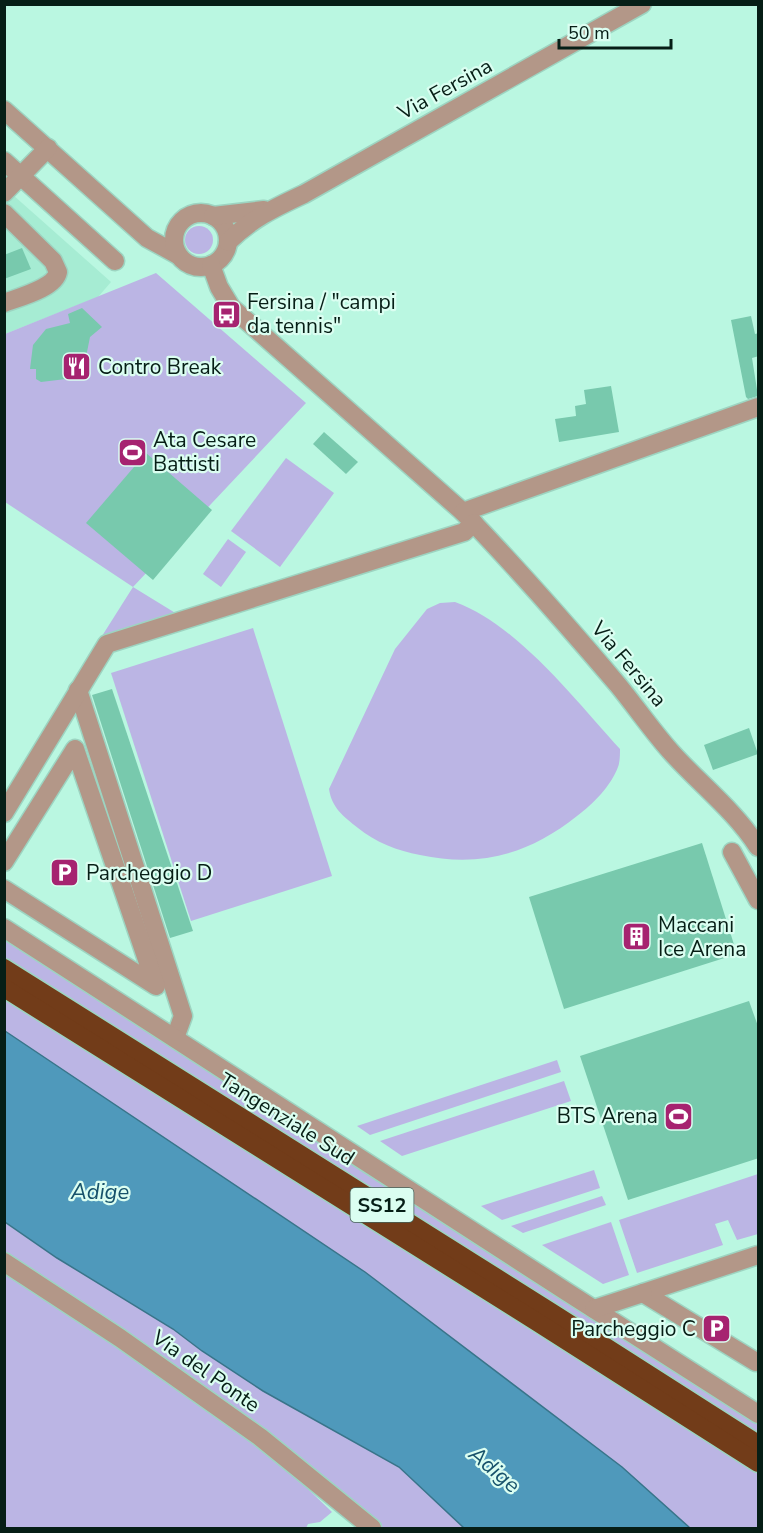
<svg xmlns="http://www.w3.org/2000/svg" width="763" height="1533" font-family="'Nunito Sans',sans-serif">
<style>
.built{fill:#a6ecd3}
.green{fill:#bbb5e4}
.water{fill:#4f99bb;stroke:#39748a;stroke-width:1.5}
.building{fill:#78c9ad}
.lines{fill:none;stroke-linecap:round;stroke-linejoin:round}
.minor-casing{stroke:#9dd4c1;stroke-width:21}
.highway-casing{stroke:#9dd4c1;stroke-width:21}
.minor{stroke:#b39788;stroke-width:18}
.highway{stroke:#723c19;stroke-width:18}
.labels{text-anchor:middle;stroke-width:4.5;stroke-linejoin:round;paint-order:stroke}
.shield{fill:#dbfef1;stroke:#466158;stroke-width:1.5}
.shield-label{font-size:20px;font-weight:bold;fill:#061e16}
.street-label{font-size:21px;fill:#061e16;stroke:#dbfef1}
.poi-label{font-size:21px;fill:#061e16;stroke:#dbfef1;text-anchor:start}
.water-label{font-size:22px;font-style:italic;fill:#17526b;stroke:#dbfef1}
</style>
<rect width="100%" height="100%" fill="#baf7e1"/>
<polygon class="built" points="4,187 111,282 98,297 5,334"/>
<g class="green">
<circle cx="199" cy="240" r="14"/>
<polygon points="156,273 306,403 133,587 177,614 102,636 133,587 5,502 5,334"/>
<polygon points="286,458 334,493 280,567 231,531"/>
<polygon points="228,539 246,552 221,587 203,574"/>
<path d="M455,602c62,22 121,99 165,147 0,5 0,13 -2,18 -7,19 -25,37 -41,49 -48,38 -96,52 -157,39 -22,-4 -45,-13 -62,-27 -15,-12 -26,-20 -29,-39l66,-140 32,-40 13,-6z"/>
<polygon points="253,628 332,876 191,921 111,673"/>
<polygon points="4,940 758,1423 758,1435 532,1290 5,958"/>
<polygon points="4,998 756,1472 758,1473 758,1528 690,1528 622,1467 365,1272 5,1031"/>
<polygon points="557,1060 561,1072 370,1135 357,1126"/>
<polygon points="564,1081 571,1101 402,1156 380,1141"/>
<polygon points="594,1170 600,1188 502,1220 481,1206"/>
<polygon points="758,1174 758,1234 737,1240 728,1220 715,1224 723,1245 637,1273 619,1220"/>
<polygon points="602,1196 606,1205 523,1233 511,1226"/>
<polygon points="4,1222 57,1258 173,1329 202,1351 263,1391 399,1467 464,1528 379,1528 5,1254"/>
<polygon points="611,1222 629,1275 603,1284 542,1245"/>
<polygon points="4,1266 186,1391 286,1468 332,1512 320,1522 308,1524 306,1528 5,1528"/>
</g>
<polygon class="water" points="5,1031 365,1272 622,1467 690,1528 464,1528 399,1467 263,1391 202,1351 173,1329 57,1258 5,1222"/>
<g class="building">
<polygon points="22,248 31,269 4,279 4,255"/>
<polygon points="82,308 102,327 90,337 86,357 66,379 41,382 36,379 36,369 30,369 33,345 46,329 70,323 68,314"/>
<polygon points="751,316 755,334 759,333 759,356 752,358 758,396 748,399 746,397 731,320"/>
<polygon points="611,386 619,432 559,442 555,419 576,416 575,406 586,404 584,390"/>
<polygon points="324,432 358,462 346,474 313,444"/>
<polygon points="146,453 212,510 153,580 86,523"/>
<polygon points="112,689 193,931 170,938 92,695"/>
<polygon points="749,728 758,754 713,770 704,745"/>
<polygon points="702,843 737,954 564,1009 529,897"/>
<polygon points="749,1001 759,1029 759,1158 628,1200 580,1056"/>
</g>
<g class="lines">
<defs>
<g id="minor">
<polyline points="4,110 147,238 178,255"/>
<polyline points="4,161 115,261"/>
<polyline points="4,193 48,148"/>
<path d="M4,213l49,48 5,11c-3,16 -38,25 -54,31"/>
<circle cx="201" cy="240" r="27"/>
<polyline points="213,216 264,210"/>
<path d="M228,242c23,-23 46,-34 76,-48l338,-190"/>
<path d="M211,265l8,22 12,20 232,205c54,56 105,114 155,173 18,22 35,47 54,68 29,32 63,58 86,94"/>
<polyline points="463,512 758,407"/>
<polyline points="78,690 183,1016 175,1038"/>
<polyline points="4,813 107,644 464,532 474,523"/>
<polyline points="732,852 758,900"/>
<polyline points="4,862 75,749 156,986 4,889"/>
<polyline points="4,928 567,1292 758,1414"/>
<polyline points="758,1255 643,1293 756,1362 758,1361"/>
<polyline points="4,1262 120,1338 260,1437 372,1528"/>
<polyline points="594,1309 643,1293"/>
</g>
<g id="highway">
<polyline points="4,968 556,1315 758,1444"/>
<polyline points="4,988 537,1322 758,1463"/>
</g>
</defs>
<use href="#minor" class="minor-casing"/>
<use href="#highway" class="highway-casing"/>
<use href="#minor" class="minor"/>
<use href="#highway" class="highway"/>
</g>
<defs>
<symbol id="bus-square" viewBox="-11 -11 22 22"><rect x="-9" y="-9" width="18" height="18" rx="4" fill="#a62370" stroke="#dbfef1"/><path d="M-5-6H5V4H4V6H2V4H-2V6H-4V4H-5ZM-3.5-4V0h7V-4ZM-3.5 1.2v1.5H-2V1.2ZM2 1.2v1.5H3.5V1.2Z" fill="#fff"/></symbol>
<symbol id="restaurant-square" viewBox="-11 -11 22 22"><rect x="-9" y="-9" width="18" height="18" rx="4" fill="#a62370" stroke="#dbfef1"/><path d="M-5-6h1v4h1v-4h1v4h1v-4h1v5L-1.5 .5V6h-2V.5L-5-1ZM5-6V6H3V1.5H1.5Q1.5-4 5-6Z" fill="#fff"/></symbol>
<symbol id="stadium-square" viewBox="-11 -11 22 22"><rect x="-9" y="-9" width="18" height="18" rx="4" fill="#a62370" stroke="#dbfef1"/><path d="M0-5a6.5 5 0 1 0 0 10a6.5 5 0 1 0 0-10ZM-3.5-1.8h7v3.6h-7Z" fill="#fff"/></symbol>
<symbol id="parking-square" viewBox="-11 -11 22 22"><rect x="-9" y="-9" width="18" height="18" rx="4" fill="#a62370" stroke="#dbfef1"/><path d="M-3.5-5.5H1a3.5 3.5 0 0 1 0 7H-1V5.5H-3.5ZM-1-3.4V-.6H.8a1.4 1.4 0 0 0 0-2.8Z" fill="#fff"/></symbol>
<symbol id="building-square" viewBox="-11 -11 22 22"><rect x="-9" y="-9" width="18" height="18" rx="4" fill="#a62370" stroke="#dbfef1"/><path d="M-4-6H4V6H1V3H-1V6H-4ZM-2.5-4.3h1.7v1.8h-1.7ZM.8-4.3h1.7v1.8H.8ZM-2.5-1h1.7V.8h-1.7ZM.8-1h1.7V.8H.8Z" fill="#fff"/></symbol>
</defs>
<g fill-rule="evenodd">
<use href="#bus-square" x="210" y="298" width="33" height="33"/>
<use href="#restaurant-square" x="60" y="350" width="33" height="33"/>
<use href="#stadium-square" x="116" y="436" width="33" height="33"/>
<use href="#parking-square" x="48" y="856" width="33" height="33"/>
<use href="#building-square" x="620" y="920" width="33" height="33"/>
<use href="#stadium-square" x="662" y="1100" width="33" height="33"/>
<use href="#parking-square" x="700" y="1312" width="33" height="33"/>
</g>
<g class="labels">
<rect class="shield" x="350.5" y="1188" width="63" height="34" rx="4.5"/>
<g class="shield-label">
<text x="382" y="1212">SS12</text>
</g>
<g class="street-label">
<text transform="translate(445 89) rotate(-29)" y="7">Via Fersina</text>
<text transform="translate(629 664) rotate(50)" y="7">Via Fersina</text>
<text transform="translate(287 1119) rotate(32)" y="7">Tangenziale Sud</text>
<text transform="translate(206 1371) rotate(35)" y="7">Via del Ponte</text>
</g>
<g class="poi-label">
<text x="247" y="309">Fersina / "campi<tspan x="247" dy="24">da tennis"</tspan></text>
<text x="98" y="374">Contro Break</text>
<text x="153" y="447">Ata Cesare<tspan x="153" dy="24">Battisti</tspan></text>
<text x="86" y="880">Parcheggio D</text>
<text x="658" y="932">Maccani<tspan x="658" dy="24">Ice Arena</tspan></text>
<text x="658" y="1123" text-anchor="end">BTS Arena</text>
<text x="696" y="1336" text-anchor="end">Parcheggio C</text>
</g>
<g class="water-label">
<text x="100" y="1199">Adige</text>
<text transform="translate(495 1469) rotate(40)" y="8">Adige</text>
</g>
</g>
<rect width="763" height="1533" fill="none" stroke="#061e16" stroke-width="12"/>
<path d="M559 39v9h112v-9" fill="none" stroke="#061e16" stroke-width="3"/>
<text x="568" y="39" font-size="18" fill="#061e16" stroke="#dbfef1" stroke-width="4.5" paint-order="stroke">50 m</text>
</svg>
